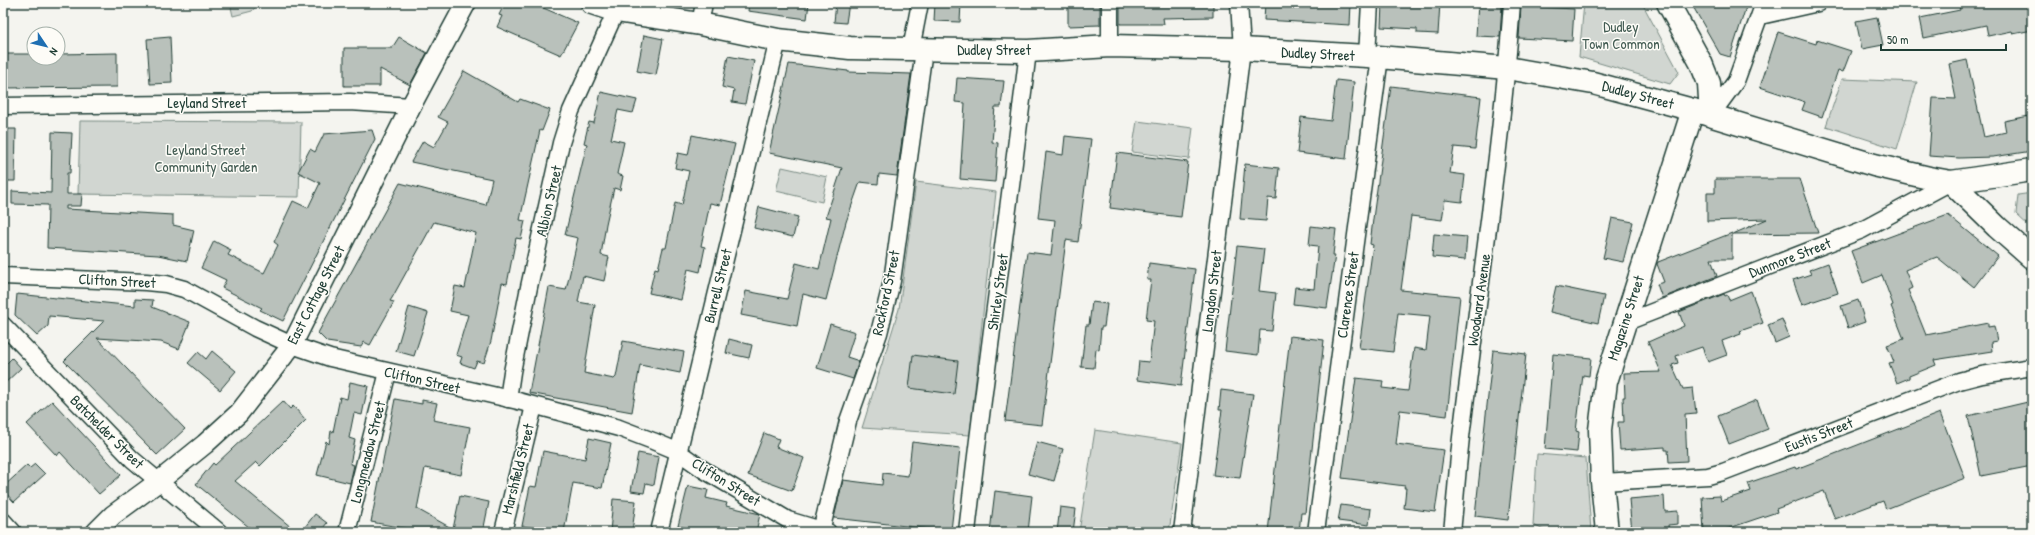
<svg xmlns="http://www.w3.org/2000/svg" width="2035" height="535" font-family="'Patrick Hand',sans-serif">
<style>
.green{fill:#d1d6d1;stroke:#788a82}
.building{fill:#b9c1bb;stroke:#1f3d34}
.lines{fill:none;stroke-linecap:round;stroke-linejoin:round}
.minor-casing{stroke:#1f3d34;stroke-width:19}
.tertiary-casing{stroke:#1f3d34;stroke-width:22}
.secondary-casing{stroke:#1f3d34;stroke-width:25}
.minor{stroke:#fdfcf7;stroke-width:16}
.tertiary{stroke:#fdfcf7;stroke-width:19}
.secondary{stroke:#fdfcf7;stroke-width:22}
.labels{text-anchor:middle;stroke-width:3;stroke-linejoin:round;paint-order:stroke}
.park-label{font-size:15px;fill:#435c53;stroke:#fdfcf7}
.street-label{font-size:15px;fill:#1f3d34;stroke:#fdfcf7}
</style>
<rect width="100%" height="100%" fill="#f4f4ef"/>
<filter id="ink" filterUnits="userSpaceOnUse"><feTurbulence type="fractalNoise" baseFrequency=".025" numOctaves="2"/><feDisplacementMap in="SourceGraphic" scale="8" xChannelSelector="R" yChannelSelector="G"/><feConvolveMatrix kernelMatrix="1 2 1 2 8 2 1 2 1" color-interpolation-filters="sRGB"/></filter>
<g filter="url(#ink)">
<g class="green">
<polygon points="230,3 259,3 252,11 233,16"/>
<polygon points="1584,3 1642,3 1679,72 1670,84 1579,57"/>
<polygon points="1842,79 1917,82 1897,149 1826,126"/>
<polygon points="80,121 301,122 299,197 78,194"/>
<polygon points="1137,121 1193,128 1189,159 1132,152"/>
<polygon points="782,167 827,177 822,202 776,191"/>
<polygon points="916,182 996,192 970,435 862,428 899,309"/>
<polygon points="2032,193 2032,229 2016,214 2018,195"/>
<polygon points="1095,430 1182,443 1169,532 1079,532"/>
<polygon points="1537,454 1586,458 1591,532 1548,532 1533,525"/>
</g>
<g class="building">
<polygon points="505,3 532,3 578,23 561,55 497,27 502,16 499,15"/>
<polygon points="749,3 809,3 807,19 748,11"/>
<polygon points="836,3 849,3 846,23 834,22"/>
<polygon points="935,3 961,3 960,22 934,21"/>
<polygon points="1068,3 1100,3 1100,25 1068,26"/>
<polygon points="1120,3 1213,3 1213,17 1163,18 1164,24 1120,24"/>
<polygon points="1265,3 1351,3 1350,25 1264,20"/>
<polygon points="1382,3 1440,3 1438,34 1417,33 1417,29 1381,27"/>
<polygon points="1478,3 1500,3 1502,5 1500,37 1476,36"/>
<polygon points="1691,3 1735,3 1746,7 1730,57 1720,54"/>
<polygon points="1958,3 2032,3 2032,30 2013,34 2012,31 1988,36 1986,25 1924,38 1920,18 1960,10"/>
<polygon points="1521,6 1574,9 1572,41 1519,38"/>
<polygon points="1877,17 1883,45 1862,49 1856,21"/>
<polygon points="1778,32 1816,44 1817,40 1851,51 1843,72 1838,70 1822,117 1802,110 1805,102 1760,87"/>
<polygon points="644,35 663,39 656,75 637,71"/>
<polygon points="170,37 172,83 150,84 147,39"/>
<polygon points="399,37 427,53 410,85 380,69 380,86 344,86 344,48 392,48"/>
<polygon points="117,53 117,87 3,88 3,54 34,54 34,58 58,58 58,54"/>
<polygon points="728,56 754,61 745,104 732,102 734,90 722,87"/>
<polygon points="1967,60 1984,137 2006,132 2004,121 2029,116 2029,118 2032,118 2032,151 1993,157 1959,158 1929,156 1933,98 1956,99 1949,64"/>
<polygon points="789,64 848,71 848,72 911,74 897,176 879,174 878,184 860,182 846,222 826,300 803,294 797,326 741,315 746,291 787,299 796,263 819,269 831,218 826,217 842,168 769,153"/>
<polygon points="464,71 518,102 520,99 550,110 542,131 540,130 520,220 525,221 521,239 516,238 507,284 502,283 491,341 484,363 477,361 474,368 460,363 462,357 456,355 468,315 450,311 455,286 465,288 476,233 434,222 392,298 390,301 394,302 370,345 364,342 361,347 327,342 318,333 400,183 486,205 492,179 411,162 423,141 434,147 448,122 438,117"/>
<polygon points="957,78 1004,81 1001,107 995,107 992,142 998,143 995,182 960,179 965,103 955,102"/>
<polygon points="1336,80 1354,82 1346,159 1297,153 1301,117 1331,121"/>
<polygon points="1391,86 1481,97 1475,149 1454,147 1450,173 1465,175 1462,202 1445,200 1442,220 1411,216 1401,290 1460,296 1447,416 1400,410 1396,444 1444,450 1435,512 1404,508 1406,488 1404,488 1405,486 1342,478 1356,378 1383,381 1382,388 1408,391 1414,348 1426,350 1430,316 1398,313 1393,352 1359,348 1373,245 1370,244 1374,211"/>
<polygon points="601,92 637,100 633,113 618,110 611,139 624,142 617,174 623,176 620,190 614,188 606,224 601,255 609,257 604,281 583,276 578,302 595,305 584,373 614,379 616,377 623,341 684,352 680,373 640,365 632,412 529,393 549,287 566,290 578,238 565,235 587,144 584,143 589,122 594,123"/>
<polygon points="3,129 16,129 15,181 3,181"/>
<polygon points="372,130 375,139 283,321 260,310 262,308 222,288 226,280 201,268 214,241 231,250 228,255 264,273 278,245 274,242 293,201 308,208 320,183 298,172 310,149 315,152 324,134"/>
<polygon points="52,132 72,133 70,173 67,173 67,194 82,194 81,206 66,206 66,209 173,215 173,225 194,230 187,261 158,255 47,248 48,205 12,204 12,191 51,193"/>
<polygon points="692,135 735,144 720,205 710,203 701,246 705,247 700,272 688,269 681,300 649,293 655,268 658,269 663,248 666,248 675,203 682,205 689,171 675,168 678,153 688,155"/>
<polygon points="1065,136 1091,139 1078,242 1066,240 1042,425 1005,421 1027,252 1051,255 1055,220 1038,218 1046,152 1063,155"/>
<polygon points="1117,153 1188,162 1181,217 1110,208"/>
<polygon points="1245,164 1279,168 1276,199 1268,198 1266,221 1240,219"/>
<polygon points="1715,179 1800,179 1818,233 1733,234 1767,219 1707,221 1707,193 1715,193"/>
<polygon points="759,207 798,217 793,237 754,228"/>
<polygon points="1948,215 1998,256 1974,287 1937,257 1929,260 1905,270 1912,288 1908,290 1926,335 1988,323 1988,327 1994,326 1997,341 1991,342 1992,351 1934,360 1936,365 1909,376 1909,378 1897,383 1889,363 1894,362 1887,345 1904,339 1891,306 1893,305 1882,275 1863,283 1851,251"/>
<polygon points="1612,218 1633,222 1623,262 1603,258"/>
<polygon points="1311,226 1336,229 1333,255 1335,255 1327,308 1293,304 1295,287 1314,289 1318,246 1309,245"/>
<polygon points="1732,233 1732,259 1711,259 1717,276 1662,298 1657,284 1664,282 1657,264 1658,262"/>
<polygon points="1434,234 1467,237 1465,260 1432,257"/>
<polygon points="1237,246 1264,249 1259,291 1276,293 1272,331 1260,330 1258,355 1225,351"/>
<polygon points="1149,263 1195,269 1181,386 1137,380 1139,361 1149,362 1154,321 1146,320 1151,280 1147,280"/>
<polygon points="1828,263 1838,293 1802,305 1793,280 1811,274 1809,270"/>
<polygon points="1556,286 1604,296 1598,323 1550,312"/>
<polygon points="1751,291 1763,323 1740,331 1741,334 1722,341 1727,355 1708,362 1702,347 1676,356 1678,363 1672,365 1683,389 1693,388 1696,413 1685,414 1687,461 1669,462 1668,450 1665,450 1665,447 1620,450 1618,422 1624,422 1623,397 1625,397 1624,373 1661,372 1648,342 1684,326 1679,312 1724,294 1725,296 1727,295 1729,300"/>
<polygon points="17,294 135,306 135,299 153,300 152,307 190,322 179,349 161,342 97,338 185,429 157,455 64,361 104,321 49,316 48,326 37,336 15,315"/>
<polygon points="1858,300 1865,322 1848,328 1841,306"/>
<polygon points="1092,302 1107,304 1104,327 1101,327 1099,350 1096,349 1094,368 1081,367 1086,325 1089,325"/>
<polygon points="409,307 428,313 414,356 396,351"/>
<polygon points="1782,319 1789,337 1775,343 1768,325"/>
<polygon points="830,324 855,332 847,357 859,361 853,379 817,368"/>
<polygon points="1290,336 1324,340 1305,513 1301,513 1299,532 1268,532"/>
<polygon points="729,339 752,345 749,358 726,353"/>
<polygon points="1493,350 1526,354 1508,520 1475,516"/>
<polygon points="212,351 236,371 220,390 188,363 198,352 206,359"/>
<polygon points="1553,354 1591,358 1589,376 1583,375 1576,431 1579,432 1577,452 1545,449"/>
<polygon points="913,355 958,361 954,394 909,388"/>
<polygon points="12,358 21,368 3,385 3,367"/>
<polygon points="350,382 368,386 362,415 354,413 349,438 355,440 350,464 354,465 350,483 317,475 326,441 329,444 331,431 333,432 340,397 347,399"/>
<polygon points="1221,390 1253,394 1240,478 1213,475 1222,410 1219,410"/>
<polygon points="395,399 422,404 422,400 437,403 433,420 470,427 461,475 425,468 417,509 453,529 460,496 489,502 483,532 425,532 371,522"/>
<polygon points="1757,400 1768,429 1729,444 1718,416"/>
<polygon points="52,401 121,475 99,494 60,452 57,456 27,424"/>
<polygon points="283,401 290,409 293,406 306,420 260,466 256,462 235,481 297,532 255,532 196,484 213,463 215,465"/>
<polygon points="2032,401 2032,466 1981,476 1968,416"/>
<polygon points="1940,413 1965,478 1886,509 1883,501 1835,519 1824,491 1776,509 1777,512 1756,519 1718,532 1704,532 1702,497 1720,496 1721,501 1751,491 1748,483 1795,467 1796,469"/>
<polygon points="764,433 779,439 776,447 804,458 792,491 748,475"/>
<polygon points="589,438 611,443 602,488 573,483 564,532 522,526 530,486 536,487 543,451 585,459"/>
<polygon points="912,442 960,448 951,531 834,518 843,480 882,485 883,473 908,476"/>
<polygon points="1037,442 1063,449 1054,481 1028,474"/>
<polygon points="638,453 659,457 654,485 646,483 644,493 631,491"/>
<polygon points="35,464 45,474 14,502 3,490 3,487 27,465 30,468"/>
<polygon points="688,486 708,490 706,498 727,503 726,506 760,514 756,532 703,532 678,526"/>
<polygon points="995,491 1032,496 1028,532 990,532"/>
<polygon points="1664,496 1665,512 1678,511 1678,524 1668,525 1669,532 1632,532 1629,499"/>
<polygon points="613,499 636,501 632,532 610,532"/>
<polygon points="1341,505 1371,509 1369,525 1338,521"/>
<polygon points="1060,507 1076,509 1073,532 1057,532"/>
<polygon points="315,514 327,523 320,532 301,532"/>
</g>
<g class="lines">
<defs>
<g id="minor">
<polyline points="1110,3 1110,46"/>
<polyline points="1760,16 1818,3"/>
<polyline points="700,24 704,3"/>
<polyline points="911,49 920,3"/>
<polyline points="1367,56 1370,3"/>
<polyline points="3,106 350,102 411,106"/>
<polyline points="1711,115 1736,81 1764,3"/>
<polyline points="3,276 146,282 166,284 184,289 255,328 292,345 330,358 518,401 619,428 653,441 677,451 704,470 788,520 828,532"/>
<polyline points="1624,323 1862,230 1951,182"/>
<polyline points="3,325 132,459 219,532"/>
<polyline points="508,399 512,372 529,287 561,143 571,111 616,11"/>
<polyline points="1602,482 1708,476 1723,472 1959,381 1982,375 2032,367"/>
<polyline points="3,521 13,532"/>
<polyline points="821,531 848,421 879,333 892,281 924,50"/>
<polyline points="347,532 388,372"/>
<polyline points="503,532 534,406"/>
<polyline points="659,532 778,40"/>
<path d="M967,532c18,-161 42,-321 61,-481"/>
<polyline points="1182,532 1242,49 1239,3"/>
<polyline points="1316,532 1380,57"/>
<path d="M1452,532c4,-37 6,-74 11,-111 17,-139 39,-278 49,-418"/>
</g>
<polyline id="tertiary" points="96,532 113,515 158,482 205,444 239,413 292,345 411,106 466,3"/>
<g id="secondary">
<polyline points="592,3 616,11 700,24 778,40 850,48 1028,51 1110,46 1242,49 1367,56 1507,68 1593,83 1693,110 1874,165 1929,178 1951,182 2032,170"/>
<polyline points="1668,3 1701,63 1709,83 1711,115"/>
<polyline points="1951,182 1997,227 2032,258"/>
<polyline points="1607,532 1602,482 1600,430 1606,382 1693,110"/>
</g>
</defs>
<use href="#minor" class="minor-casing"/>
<use href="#tertiary" class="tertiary-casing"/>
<use href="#secondary" class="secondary-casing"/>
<use href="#minor" class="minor"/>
<use href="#tertiary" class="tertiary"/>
<use href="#secondary" class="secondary"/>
</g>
</g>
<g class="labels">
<g class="park-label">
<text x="1621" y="32">Dudley<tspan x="1621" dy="17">Town Common</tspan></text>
<text x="206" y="155">Leyland Street<tspan x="206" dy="17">Community Garden</tspan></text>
</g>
<g class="street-label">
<text x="994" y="55">Dudley Street</text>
<text transform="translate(1318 54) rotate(3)" y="5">Dudley Street</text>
<text transform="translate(1638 95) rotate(15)" y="5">Dudley Street</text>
<text x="207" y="108">Leyland Street</text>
<text transform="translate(549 201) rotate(-77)" y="5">Albion Street</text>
<text transform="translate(1790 258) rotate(-21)" y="5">Dunmore Street</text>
<text transform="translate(117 281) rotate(3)" y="5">Clifton Street</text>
<text transform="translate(718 286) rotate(-76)" y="5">Burrell Street</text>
<text transform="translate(1212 291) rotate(-83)" y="5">Langdon Street</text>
<text transform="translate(998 292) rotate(-82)" y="5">Shirley Street</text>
<text transform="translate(886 293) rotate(-78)" y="5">Rockford Street</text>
<text transform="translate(316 295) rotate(-63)" y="5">East Cottage Street</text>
<text transform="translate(1348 295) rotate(-82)" y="5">Clarence Street</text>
<text transform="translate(1479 300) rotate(-82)" y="5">Woodward Avenue</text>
<text transform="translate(1626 318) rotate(-72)" y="5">Magazine Street</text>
<text transform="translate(422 380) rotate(13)" y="5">Clifton Street</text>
<text transform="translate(107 432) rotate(45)" y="5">Batchelder Street</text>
<text transform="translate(1819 435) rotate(-21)" y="5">Eustis Street</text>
<text transform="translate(368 452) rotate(-76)" y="5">Longmeadow Street</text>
<text transform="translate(518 469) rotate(-76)" y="5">Marshfield Street</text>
<text transform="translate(726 482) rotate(32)" y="5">Clifton Street</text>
</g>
</g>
<rect width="2035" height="535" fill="none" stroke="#fdfcf7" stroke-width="16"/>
<rect x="8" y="8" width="2019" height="519" fill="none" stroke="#1f3d34" stroke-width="1.5" filter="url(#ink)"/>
<g transform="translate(46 46) rotate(125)"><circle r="19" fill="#fdfcf7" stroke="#a4b0a9"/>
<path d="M0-3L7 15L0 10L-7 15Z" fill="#1f6fb2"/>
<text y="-6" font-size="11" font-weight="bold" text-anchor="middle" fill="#1f3d34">N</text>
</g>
<path d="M1881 44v6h125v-6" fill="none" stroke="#1f3d34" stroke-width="2"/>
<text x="1887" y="44" font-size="12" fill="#1f3d34" stroke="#fdfcf7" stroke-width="3" paint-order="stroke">50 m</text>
</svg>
